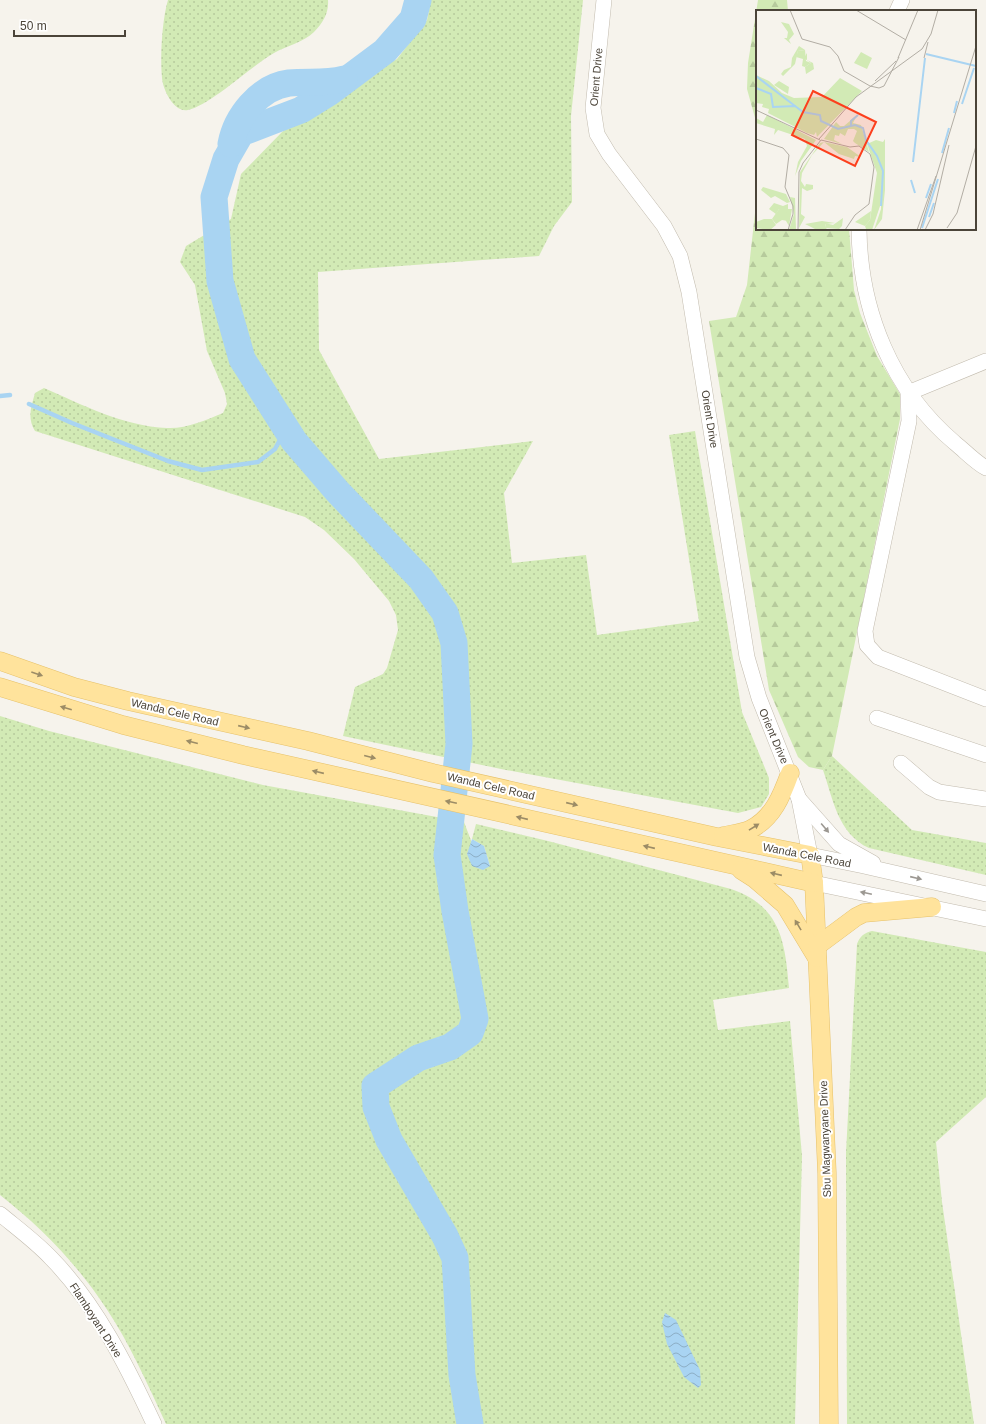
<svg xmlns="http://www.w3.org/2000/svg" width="986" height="1424" font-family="Arial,sans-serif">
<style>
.grass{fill:url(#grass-dots)}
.forest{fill:url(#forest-firs)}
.water{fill:url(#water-waves)}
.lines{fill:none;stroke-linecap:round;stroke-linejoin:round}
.stream{stroke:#a9d4f2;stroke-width:4.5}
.river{stroke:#a9d4f2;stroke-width:27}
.minor-casing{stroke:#c2bbae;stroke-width:16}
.major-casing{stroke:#e6c16a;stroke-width:19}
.minor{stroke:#fff;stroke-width:15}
.major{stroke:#ffe39c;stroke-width:18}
.oneway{fill:#9c8c66}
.oneway2{fill:#9c9892}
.labels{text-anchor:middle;stroke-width:4;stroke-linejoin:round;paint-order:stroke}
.street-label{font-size:11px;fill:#4b4439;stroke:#fff}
.inset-river{fill:none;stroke:#a9d4f2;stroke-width:2}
.inset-road{fill:none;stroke:#b2ada4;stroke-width:1}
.view{fill:#fc3f1d;fill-opacity:0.15;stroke:#fc3f1d;stroke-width:2}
.inset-edge{fill:none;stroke:#4b4439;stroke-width:2}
</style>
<defs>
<pattern id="grass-dots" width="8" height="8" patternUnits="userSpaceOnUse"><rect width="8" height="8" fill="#d2eab5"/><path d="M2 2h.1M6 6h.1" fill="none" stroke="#b6ca9c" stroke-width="1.8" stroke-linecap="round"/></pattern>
<pattern id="forest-firs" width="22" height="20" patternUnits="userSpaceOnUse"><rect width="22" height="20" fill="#d2eab5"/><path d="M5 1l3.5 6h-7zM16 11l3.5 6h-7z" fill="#b6ca9c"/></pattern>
<pattern id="water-waves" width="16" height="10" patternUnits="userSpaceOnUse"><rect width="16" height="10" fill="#a9d4f2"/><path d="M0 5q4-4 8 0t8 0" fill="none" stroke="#8caec5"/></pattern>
</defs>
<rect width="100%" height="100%" fill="#f6f3ec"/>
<g class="grass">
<path d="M168,0h160c1,13 -5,23 -14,32 -10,10 -28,14 -40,21 -23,13 -63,52 -86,57 -14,3 -25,-20 -26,-32 -2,-21 0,-58 6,-78z"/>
<path d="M431,0h152l-12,116 1,86 -18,24 -15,30 -221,16 1,78 60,109 154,-18 -29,52 8,70 74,-8 11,80 102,-14 -30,-186 26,-4 47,281 27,66v16l-8,13 -23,6 -237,-44 -158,-33 12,-49 28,-13 4,-6 11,-38 -2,-15 -7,-14 -35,-42 -30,-29 -19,-13 -270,-86c-8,-13 -4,-24 0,-38l9,-5c39,17 79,38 123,40 19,1 39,-8 56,-15l4,-9 -2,-11 -18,-42 -12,-66 -15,-23 6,-16 45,-27 10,-45 41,-42 43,-31 72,-42 30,-39z"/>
<path d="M0,716l49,15 214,54 201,37 8,21 -5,11 23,12 -6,-20 -12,-7 4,-15 72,17 183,48c50,17 54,53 58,99l-76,12 5,30 72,-9 12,135 -7,268h-629c-18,-39 -36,-80 -60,-116 -29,-44 -65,-81 -106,-113z"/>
<path d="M832,756l80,74 74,13v32l-117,-27c-31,-14 -36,-49 -46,-78z"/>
<path d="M872,931l114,21v145l-50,45 6,60 32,222h-127l-1,-271 11,-209c3,-8 7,-11 15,-13z"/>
</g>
<g class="forest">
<polygon points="758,0 787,0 788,11 757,11 757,125 747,89 748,63"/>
<polygon points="757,195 757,229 849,229 854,290 860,313 877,356 900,394 900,419 832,756 823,770 809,767 798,757 769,690 709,321 736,317 747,285"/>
</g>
<g class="water">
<polygon points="472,839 484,846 490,866 483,870 472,866 467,854"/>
<polygon points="665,1313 676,1320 700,1370 701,1385 698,1388 684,1377 667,1344 662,1322"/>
</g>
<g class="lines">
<g class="stream">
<polyline points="0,396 10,395"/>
<polyline points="29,404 72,423 168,461 202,470 258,462 275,449 286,429"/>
</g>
<g class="river">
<polyline points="418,0 413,19 385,51 330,92 301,110 241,133 226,159 214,197 220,281 242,359 294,441 337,491 421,579 445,613 454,643 459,744 447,855 455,911 475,1019 470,1033 450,1047 418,1058 375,1086 376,1107 389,1140 445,1236 455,1258 462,1375 470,1424"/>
<path d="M231,144c5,-27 28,-57 58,-61 19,-2 36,1 55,-4"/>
</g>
<defs>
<g id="minor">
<polyline points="604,0 593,108 597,134 609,154 664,226 680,256 689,292 747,657 759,698 799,799 810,855 864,866 986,894"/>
<polyline points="897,11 902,0"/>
<path d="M859,229c1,82 33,161 96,214 10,8 20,19 31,25"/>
<polyline points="986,361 908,393 909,421 865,631 867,645 878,657 986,699"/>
<polyline points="877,718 986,755"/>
<polyline points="901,763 929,787 939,792 986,799"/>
<polyline points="799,799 839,844 873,863"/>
<polyline points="814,883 986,919"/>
<path d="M0,1214c17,14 36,28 51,44 45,46 76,108 103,166"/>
</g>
<g id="major">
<polyline points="0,661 74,687 128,701 308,741 433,773 717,837 810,855 814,883 827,1173 829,1424"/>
<polyline points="0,687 123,725 243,755 814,883"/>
<path d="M723,836c9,-2 20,-3 28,-7 22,-11 31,-34 39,-56"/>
<polyline points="741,870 755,879 785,905 817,958"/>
<polyline points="817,946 856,917 864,913 932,907"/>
</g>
</defs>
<use href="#minor" class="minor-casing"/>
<use href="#major" class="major-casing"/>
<use href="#minor" class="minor"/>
<use href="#major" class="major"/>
</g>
<defs><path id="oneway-solid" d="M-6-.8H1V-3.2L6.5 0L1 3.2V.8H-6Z"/></defs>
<g class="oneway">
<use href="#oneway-solid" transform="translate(37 674) rotate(19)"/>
<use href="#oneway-solid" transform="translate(66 708) rotate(-164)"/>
<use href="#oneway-solid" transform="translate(244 727) rotate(13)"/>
<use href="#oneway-solid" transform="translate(192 742) rotate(-166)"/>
<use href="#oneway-solid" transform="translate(370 757) rotate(14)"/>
<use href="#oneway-solid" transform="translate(318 772) rotate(-167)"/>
<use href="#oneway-solid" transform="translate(451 802) rotate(-168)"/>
<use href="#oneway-solid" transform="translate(572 804) rotate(13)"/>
<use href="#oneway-solid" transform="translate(522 818) rotate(-167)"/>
<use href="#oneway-solid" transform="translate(754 827) rotate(-32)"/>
<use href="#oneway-solid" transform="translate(649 847) rotate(-167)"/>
<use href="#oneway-solid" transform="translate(776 874) rotate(-167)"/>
<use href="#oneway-solid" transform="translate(798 925) rotate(-121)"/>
</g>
<g class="oneway2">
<use href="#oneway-solid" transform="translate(825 828) rotate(50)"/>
<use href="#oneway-solid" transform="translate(916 878) rotate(13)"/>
<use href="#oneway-solid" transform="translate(866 893) rotate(-168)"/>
</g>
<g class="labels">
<g class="street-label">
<text transform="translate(596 77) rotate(-85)" y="4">Orient Drive</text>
<text transform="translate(710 419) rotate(81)" y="4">Orient Drive</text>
<text transform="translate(175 712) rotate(13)" y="4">Wanda Cele Road</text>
<text transform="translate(774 736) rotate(67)" y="4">Orient Drive</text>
<text transform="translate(491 786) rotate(13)" y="4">Wanda Cele Road</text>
<text transform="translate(807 855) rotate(11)" y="4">Wanda Cele Road</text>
<text transform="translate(825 1139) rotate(-92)" y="4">Sbu Magwanyane Drive</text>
<text transform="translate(96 1320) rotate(57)" y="4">Flamboyant Drive</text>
</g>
</g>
<g transform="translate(756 10)">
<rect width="220" height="220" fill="#f6f3ec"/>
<path d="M49,40l1,11 5,2 -6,4 -3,-1 1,-7 -7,-2 2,-6zM0,65l13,6 13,12 12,5 28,-1 18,-19 22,13 -45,46 -1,-5 -2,3 -7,-2 -39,-20 1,-4 -7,-2 1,-3 -7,-1zM23,71l10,6 -1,7 -14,-9zM11,105l49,25 -15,21 -6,15 3,-14 9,-16 -2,-7 -27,-9 -4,5 1,-6 -19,-6v-5l7,4zM101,105l-4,8 8,2 8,27 -14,-9 -2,-2 4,-10 -3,-2h-6l-3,7 -5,-3 -1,3 -4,-1 -1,5 8,4 -18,-5 12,-17 4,4h4zM68,132l-12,13 -10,18 -1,8 4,6 1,-3 7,1v4l-6,2 -5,-3 -1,26 4,3 -6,11 1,-56 20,-29zM7,177l23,7 4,8 -3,1 -12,-7 -4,2 -10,-8zM34,187l5,1 1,32h-7l5,-16zM18,193l9,3 5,-2v5h4l-3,17 -10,-17 -3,5 -7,-5zM115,201l-1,9 -5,6 -10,-4zM8,209h8l4,6 -6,5 -14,-2v-6zM66,211l13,2 -10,1 2,6h-10l-12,-6z" fill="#d2eab5"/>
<path d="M25,12l8,2 5,10 -5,6 2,4 -7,-6h3l1,-6zM43,36l6,4 -7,1 -3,13 -12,12 -2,-2 3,-4 7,-3 1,-9zM105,42l11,6 -5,11 -13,-6zM51,43v7l6,3 1,6 -8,5 -1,-7 6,-4 -7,-5zM129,129v51l-3,29 -8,11 7,-21v-6l-9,27h-11l5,-1 -1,-3 5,-6 7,-47 -10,-29 9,-4 7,2zM68,132l23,5 14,10 -6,-1 -1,3 -15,-5zM87,208l-1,8 -3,3 -13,-1 -1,-5 8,2z" fill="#d2eab5"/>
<path d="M23,199l12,5 -3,7 -6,-1 -6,4 -4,-5z" fill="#d2eab5"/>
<path class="inset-river" d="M170,44l50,12M0,66l39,30M0,78l15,6 2,13 22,-1 8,6 17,3 1,6 17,8 17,-4 8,3 3,12 11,16 6,15 -2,35M206,94l12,-36M198,103l3,-12M95,116v-5l7,-6M186,143l7,-25M157,152l12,-104M155,170l4,13M170,188l5,-14M173,207l5,-14M166,218l16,-49"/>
<path class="inset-road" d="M34,0l12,29 28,8 8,9 6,15 26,15 9,2 5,-2 15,-29M100,0l50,30M142,48l20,-48M168,48l4,-16M119,71l21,-20M0,100l64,30M0,129l27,9 6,7 -4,32 8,19v8l-5,16M63,129l37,-42 66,-48 9,-15 7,-24M191,218l10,-15 19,-67M42,220l1,-58 4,-9 18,-23 29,7 9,-1 11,8 4,13 -5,37 -14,11 -10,15M161,220l19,-54M164,220l56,-184M169,220l8,-16 16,-69"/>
<path class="view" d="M57,81l63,31 -21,44 -63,-31z"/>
<rect width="220" height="220" class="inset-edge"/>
</g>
<path d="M14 30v6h111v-6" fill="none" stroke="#4b4439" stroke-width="2"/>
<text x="20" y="30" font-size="12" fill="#4b4439" stroke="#ffffff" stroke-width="3" paint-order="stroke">50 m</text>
</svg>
